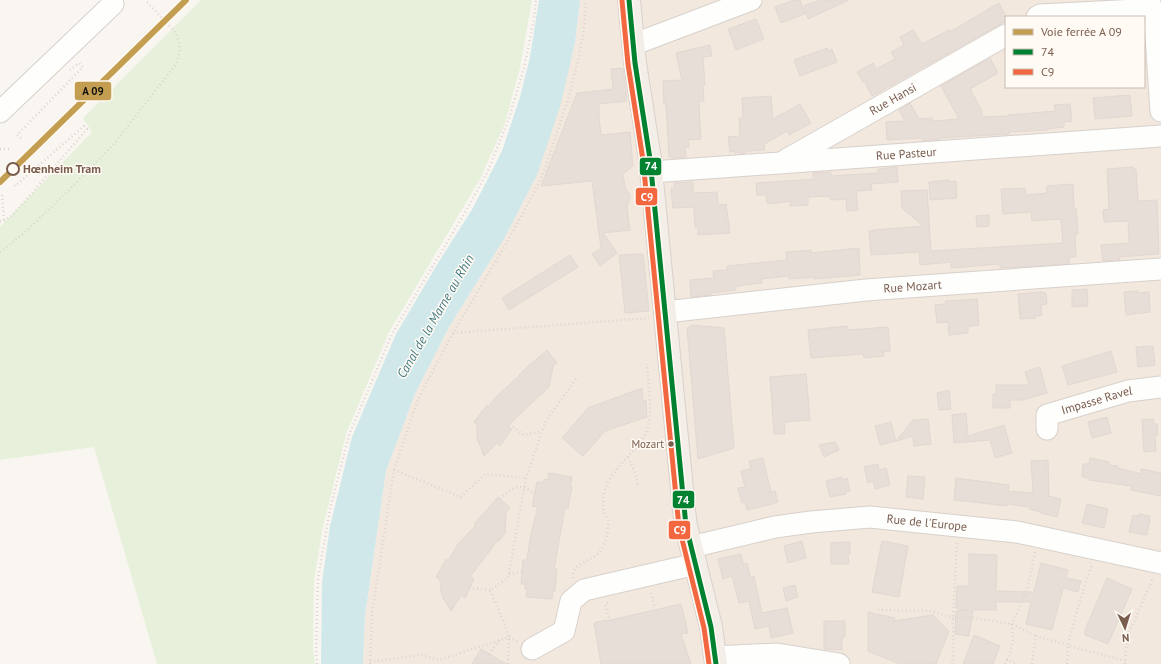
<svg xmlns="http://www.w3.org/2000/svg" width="1161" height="664" font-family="'PT Sans',sans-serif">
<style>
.residential{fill:#f2e8de;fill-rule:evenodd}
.green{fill:#e7f0db}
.water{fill:#d0e8ea}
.building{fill:#e6ded7;stroke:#e2d8d2}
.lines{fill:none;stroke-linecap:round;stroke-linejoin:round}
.minor-casing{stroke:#d7d1cb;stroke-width:23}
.major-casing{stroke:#dad1cc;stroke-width:24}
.path{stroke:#dcd5d0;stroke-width:2.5;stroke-dasharray:1 3;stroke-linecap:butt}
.minor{stroke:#fefefd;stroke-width:21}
.major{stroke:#f3eee8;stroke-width:22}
.bus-1-casing{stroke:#fffaf3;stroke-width:8}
.bus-2-casing{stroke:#fffaf3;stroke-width:8}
.bus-1{stroke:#008231;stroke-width:5}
.bus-2{stroke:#f26640;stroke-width:5}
.rail-1-casing{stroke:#fffaf3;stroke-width:9}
.rail-1{stroke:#c39e50;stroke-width:6}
.stop-dot{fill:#fffaf3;stroke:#7a5c4d;stroke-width:2}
.bus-dot{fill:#7a5c4d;stroke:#fffaf3;stroke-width:1.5}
.labels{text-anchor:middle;stroke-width:3;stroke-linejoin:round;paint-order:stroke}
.bus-label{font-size:11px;fill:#7a5c4d;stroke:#fffaf3;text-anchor:end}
.street-label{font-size:12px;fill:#7a5c4d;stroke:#fffaf3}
.stop-label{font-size:12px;font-weight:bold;fill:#7a5c4d;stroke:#fffaf3;text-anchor:start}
.water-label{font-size:13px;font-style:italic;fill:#437c86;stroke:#fffaf3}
.line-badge{stroke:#fffaf3;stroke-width:1.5}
.badge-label{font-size:11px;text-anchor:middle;font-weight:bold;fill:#fff}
.pale-badge-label{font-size:11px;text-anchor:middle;font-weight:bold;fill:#111}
</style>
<rect width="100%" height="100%" fill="#f9f5f0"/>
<path class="residential" d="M580,0h581v664h-798l2,-48 21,-145 29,-77 34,-67 55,-88 33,-64 38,-131zM1006,17h138v70h-138z"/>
<polygon class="green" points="201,0 532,0 520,68 505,123 480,179 389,332 346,434 322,531 314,582 313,647 315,664 157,664 94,447 0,460 0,227 92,132 83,118"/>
<polygon class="water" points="539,0 580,0 575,43 560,107 537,175 504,239 449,327 415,394 386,471 365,616 363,664 321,664 322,582 330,526 352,437 396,334 438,263 473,208 502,151 520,97 530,57"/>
<g class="building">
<polygon points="794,0 800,0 805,14 781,23 775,7"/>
<polygon points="820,0 849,0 808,19 804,6"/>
<polygon points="999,3 1006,17 1006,21 872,96 864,81 863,82 857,72 873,63 876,69 895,59 891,52 904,45 900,37 913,30 922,44 949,30 950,32"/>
<polygon points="756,19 764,39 736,50 728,29"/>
<polygon points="710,45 712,56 703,57 705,85 703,85 704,101 699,101 700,125 701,139 688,140 689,147 685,147 686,157 672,158 672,157 669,157 666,104 664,104 663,81 682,80 676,53"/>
<polygon points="827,48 828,51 832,49 837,62 800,76 794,60"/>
<polygon points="990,58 998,73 970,89 982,111 982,117 1009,116 1008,115 1055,111 1054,105 1070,104 1072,121 1064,122 1064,127 1048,129 1048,130 1009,132 1009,134 940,138 940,140 929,140 922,141 922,138 887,140 886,122 905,121 899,110 910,103 919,119 932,118 932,121 959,119 941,86"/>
<polygon points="623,68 627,101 599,104 599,116 601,135 630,132 633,166 623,174 625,188 630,195 630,198 627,207 630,230 603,233 617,253 600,266 592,254 601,248 592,181 541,186 577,93 613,89 611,69"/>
<polygon points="1130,95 1132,116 1095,119 1093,98"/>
<polygon points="771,96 773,119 800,104 811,123 789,135 787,131 764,144 765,150 747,151 744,153 741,154 740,152 735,153 735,151 730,152 728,137 740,136 739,118 743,118 742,98"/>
<polygon points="897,167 898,182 871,184 872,190 856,191 858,210 847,211 846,199 831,200 830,196 808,197 808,205 790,206 790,201 771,204 771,203 767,203 766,195 757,195 756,183 814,179 813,173 831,172 831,176 878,173 878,169"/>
<polygon points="1133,167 1133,169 1136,169 1138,201 1157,200 1159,254 1119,257 1120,260 1103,261 1101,245 1129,243 1128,221 1104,222 1103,210 1109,209 1107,169"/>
<polygon points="949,180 949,182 956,181 957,198 930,200 929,182"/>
<polygon points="693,182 693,193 717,192 718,205 726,204 730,233 698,235 698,227 695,227 694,207 673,208 671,189 674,188 674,183"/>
<polygon points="1073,184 1074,208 1076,208 1078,234 1075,234 1076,257 1069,257 1069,264 1000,268 1000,264 951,268 951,262 920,265 919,252 871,255 869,231 873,231 873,230 923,226 902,208 901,191 927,190 931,251 1063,243 1061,219 1032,221 1031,212 1003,214 1001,189 1025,188 1026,195 1047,193 1047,186"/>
<polygon points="989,215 989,226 977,227 976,216"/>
<polygon points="859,248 860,275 814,279 814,277 789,279 789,276 761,279 762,283 736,286 736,290 711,293 711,295 691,297 690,280 714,278 713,271 727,270 727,266 787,260 786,252 811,250 811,253"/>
<polygon points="643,254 649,311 625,313 619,255"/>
<polygon points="570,255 578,267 509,310 502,298"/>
<polygon points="1087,289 1088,306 1072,307 1072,290"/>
<polygon points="1138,291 1138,293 1149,292 1150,312 1126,315 1124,292"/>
<polygon points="1041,292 1046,293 1047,304 1041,305 1042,315 1035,316 1036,318 1020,319 1018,294"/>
<polygon points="977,299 979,325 968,326 968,333 949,335 948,322 937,323 935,305 946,304 945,301"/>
<polygon points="692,325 724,328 734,448 698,459 687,328"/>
<polygon points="847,326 848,330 888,327 890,351 883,352 884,356 864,358 863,354 811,358 808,330"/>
<polygon points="1153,346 1155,365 1138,367 1136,347"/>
<polygon points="547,350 557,363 553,366 549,387 542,394 541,394 508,426 512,429 500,446 497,443 484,456 477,438 477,424 474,422 487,405 488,407 497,396 520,375 519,375 525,369"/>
<polygon points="1111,351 1117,372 1068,385 1062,366"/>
<polygon points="1040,367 1047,393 1023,400 1010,400 1010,408 993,408 993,394 996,394 996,385 1029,385 1025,372"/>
<polygon points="806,374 810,420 784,422 785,434 774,434 770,377"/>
<polygon points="642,388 643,401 646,400 647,417 605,431 583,456 562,438 588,408"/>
<polygon points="949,390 951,409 939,410 937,393"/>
<polygon points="966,413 968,436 1004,425 1012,453 995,458 990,440 954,443 952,415"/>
<polygon points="1107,417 1111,433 1092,438 1088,422"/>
<polygon points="928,419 931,444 914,446 913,436 896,441 913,420"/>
<polygon points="1154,419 1154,424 1157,424 1158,435 1155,436 1156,451 1144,452 1142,420"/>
<polygon points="891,422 896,441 880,445 875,426"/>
<polygon points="835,442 839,450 824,457 819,445"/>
<polygon points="763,458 771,492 775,491 778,502 773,503 773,504 747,510 745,502 742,503 738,488 745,487 741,471 751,469 749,461"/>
<polygon points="1090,458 1109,462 1109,465 1118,466 1118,468 1142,474 1141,469 1161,473 1161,496 1131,490 1131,486 1089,480 1089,478 1082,477 1083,464 1089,464"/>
<polygon points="1048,460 1049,496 1061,499 1057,517 1041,513 1041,512 1029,509 1030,507 1007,504 1007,506 999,505 954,500 956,478 1009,485 1008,491 1033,493 1031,461"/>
<polygon points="878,464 879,470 886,468 890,485 875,489 873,481 868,483 864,467"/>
<polygon points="549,473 572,477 570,486 572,486 568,508 565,508 554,569 557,569 555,591 553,591 552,599 526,597 527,589 525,589 525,584 521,584 523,560 527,560 531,533 538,507 532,506 537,482 543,483 544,479 548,480"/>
<polygon points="908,476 925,477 923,499 906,497"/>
<polygon points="842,477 842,480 847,478 850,491 845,492 846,494 830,497 826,481"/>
<polygon points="498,497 510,508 506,512 505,533 499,541 498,540 470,577 474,579 465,598 461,595 451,611 443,598 441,591 440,580 436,577 446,559 448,561 458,544 476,525 474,524"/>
<polygon points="1087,504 1108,509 1104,528 1082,523"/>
<polygon points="1139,514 1150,516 1149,519 1150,519 1147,535 1129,532 1133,515 1138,516"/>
<polygon points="802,541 806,558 788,563 784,546"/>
<polygon points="882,541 908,546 899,597 872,592"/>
<polygon points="850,542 850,554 848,554 849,564 831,564 831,543"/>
<polygon points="741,554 743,564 747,563 750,577 754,576 762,613 787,608 793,633 771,638 769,626 755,629 749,601 739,603 732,576 723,579 718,559"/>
<polygon points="969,554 997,555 996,591 1034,592 1041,563 1068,570 1066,578 1081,581 1078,592 1063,588 1052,630 1026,624 1031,602 996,602 996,610 973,610 969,636 955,634 956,611 967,610 956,608 957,586 969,586"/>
<polygon points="1107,578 1132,589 1108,644 1085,635 1085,630"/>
<polygon points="795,585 798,597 786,601 783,588"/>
<polygon points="681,604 688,633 681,634 691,664 601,664 594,623 606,620 606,621"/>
<polygon points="868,612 895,618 894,621 933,615 949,631 936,664 900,664 868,651"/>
<polygon points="824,621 845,621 845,637 842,637 842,650 824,649"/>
<polygon points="974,635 1000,646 993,664 963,664"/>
<polygon points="481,649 489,654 506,664 472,664"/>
</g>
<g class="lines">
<defs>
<g id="minor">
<polyline points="1149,0 1155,21 1161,111"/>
<polyline points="1037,17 1040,15 1137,10 1150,4"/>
<polyline points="633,44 640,42 751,0"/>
<polyline points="0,112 113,4 112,0"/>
<path id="s1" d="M786,160l220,-125"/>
<path id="s2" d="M651,172l510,-36"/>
<path id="s3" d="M665,312l201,-22 295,-21"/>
<path id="s4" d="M1047,429v-14l81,-24 33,-4"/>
<path id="s5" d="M691,547l84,-20 36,-5 59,-5 147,15 144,31"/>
<polyline points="532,649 564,631 571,601 584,590 696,564"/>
<polyline points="715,657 777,654 839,664"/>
</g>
<polyline id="major" points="629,0 635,63 650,159 684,510 686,526 711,627 716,664"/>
</defs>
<use href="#minor" class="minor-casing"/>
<use href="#major" class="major-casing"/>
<g class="path">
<polyline points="21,138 17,135 83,67 79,63 70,70"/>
<polyline points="0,149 9,149"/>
<polyline points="2,195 4,220"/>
<polyline points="0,221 4,221 12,216 87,129 84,126 15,186 13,184"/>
<polyline points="0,252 23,234 56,203 113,145 177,63 180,50 179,42 176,33 145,0"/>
<polyline points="453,333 649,318"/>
<polyline points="513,427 524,435 542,431"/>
<polyline points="628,457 635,473 638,486"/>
<polyline points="394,470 461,497 485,474 526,478"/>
<path d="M500,499c4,-5 13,-12 20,-12 5,0 11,4 15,7"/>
<polyline points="509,574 522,572"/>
<path d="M573,578c-1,-17 19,-15 28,-28 5,-8 8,-21 7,-30 -1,-3 -3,-5 -4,-8 -1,-5 -1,-13 0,-19 6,-24 32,-40 43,-62 6,-12 1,-52 0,-67"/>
<polyline points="469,588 490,590"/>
<polyline points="651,593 655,608"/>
<polyline points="608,603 606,603 606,606 610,621"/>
<polyline points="878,610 931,611 953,618 967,617 1012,624 1036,636"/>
<polyline points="489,654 500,640"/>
<polyline points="1007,660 1011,650 1013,640 1012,624 1027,590 1035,552"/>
<polyline points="370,662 422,655 439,660 509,637 519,642"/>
<polyline points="317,664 316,649 318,579 330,509 349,435 392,334 464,214 488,171 509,118 524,68 534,19 536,0"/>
<polyline points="370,664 372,613 394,470 418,399 453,333 505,246 536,189 546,166 570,93 579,56 584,30 586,0"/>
<polyline points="508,664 509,637 505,625 490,590 508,578 526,478 542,431 546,421 576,379"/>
<polyline points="952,664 953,661 953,618 957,543"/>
<polyline points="1005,664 1007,660 1017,664"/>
<polyline points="1032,664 1036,636 1068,645 1079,649 1093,652 1125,661"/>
<path d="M1067,664c1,-7 0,-14 2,-22 6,-26 14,-52 23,-77"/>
<polyline points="1125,664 1126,649 1130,631 1153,578"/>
</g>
<use href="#minor" class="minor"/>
<use href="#major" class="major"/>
<defs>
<polyline id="bus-1" points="629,0 635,63 650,159 686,526 711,627 716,664"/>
<polyline id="bus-2" points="622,1 628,64 643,160 679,527 704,628 709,664"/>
</defs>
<use href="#bus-1" class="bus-1-casing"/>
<use href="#bus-2" class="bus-2-casing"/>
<use href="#bus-1" class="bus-1"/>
<use href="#bus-2" class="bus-2"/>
<defs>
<polyline id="rail-1" points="0,182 186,0"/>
</defs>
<use href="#rail-1" class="rail-1-casing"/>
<use href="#rail-1" class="rail-1"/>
</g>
<circle class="stop-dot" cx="13" cy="169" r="6"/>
<circle class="bus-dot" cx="671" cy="444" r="3.5"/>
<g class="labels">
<g class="bus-label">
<text x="664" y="448">Mozart</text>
</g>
<g class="street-label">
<text dy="4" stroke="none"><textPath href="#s1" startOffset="123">Rue Hansi</textPath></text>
<text dy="4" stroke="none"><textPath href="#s2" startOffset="256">Rue Pasteur</textPath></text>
<text dy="4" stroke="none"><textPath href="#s3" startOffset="249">Rue Mozart</textPath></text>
<text dy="4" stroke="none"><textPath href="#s4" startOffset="66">Impasse Ravel</textPath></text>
<text dy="4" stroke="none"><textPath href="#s5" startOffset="239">Rue de l'Europe</textPath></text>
</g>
<g class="stop-label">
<text x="23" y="173">Hœnheim Tram</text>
</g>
<g class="water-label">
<text transform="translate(435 316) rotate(-60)" y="5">Canal de la Marne au Rhin</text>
</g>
</g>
<g class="line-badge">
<rect x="74" y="81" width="38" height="20" rx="4" fill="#c39e50"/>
<rect x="639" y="157" width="23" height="19" rx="4" fill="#008231"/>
<rect x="635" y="187" width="23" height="19" rx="4" fill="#f26640"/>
<rect x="672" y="490" width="23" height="19" rx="4" fill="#008231"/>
<rect x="668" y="520" width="23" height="20" rx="4" fill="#f26640"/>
</g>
<g class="badge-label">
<text x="651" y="170">74</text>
<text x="647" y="201">C9</text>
<text x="683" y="504">74</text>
<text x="680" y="534">C9</text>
</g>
<g class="pale-badge-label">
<text x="93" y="95">A 09</text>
</g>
<rect x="1005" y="16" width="140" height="72" fill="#fffaf3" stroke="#cabbb1"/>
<rect x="1013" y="29" width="20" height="6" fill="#c39e50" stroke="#cabbb1"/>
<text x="1041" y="36" font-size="12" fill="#7a5c4d">Voie ferrée A 09</text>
<rect x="1013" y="49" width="20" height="6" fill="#008231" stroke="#cabbb1"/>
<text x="1041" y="56" font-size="12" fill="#7a5c4d">74</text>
<rect x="1013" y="69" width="20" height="6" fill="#f26640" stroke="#cabbb1"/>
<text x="1041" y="76" font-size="12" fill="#7a5c4d">C9</text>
<g transform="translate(1125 628) rotate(176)" stroke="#fffaf3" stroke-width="3" paint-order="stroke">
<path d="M0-3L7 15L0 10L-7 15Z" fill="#7a5c4d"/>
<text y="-6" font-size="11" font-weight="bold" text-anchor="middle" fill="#7a5c4d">N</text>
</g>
</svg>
